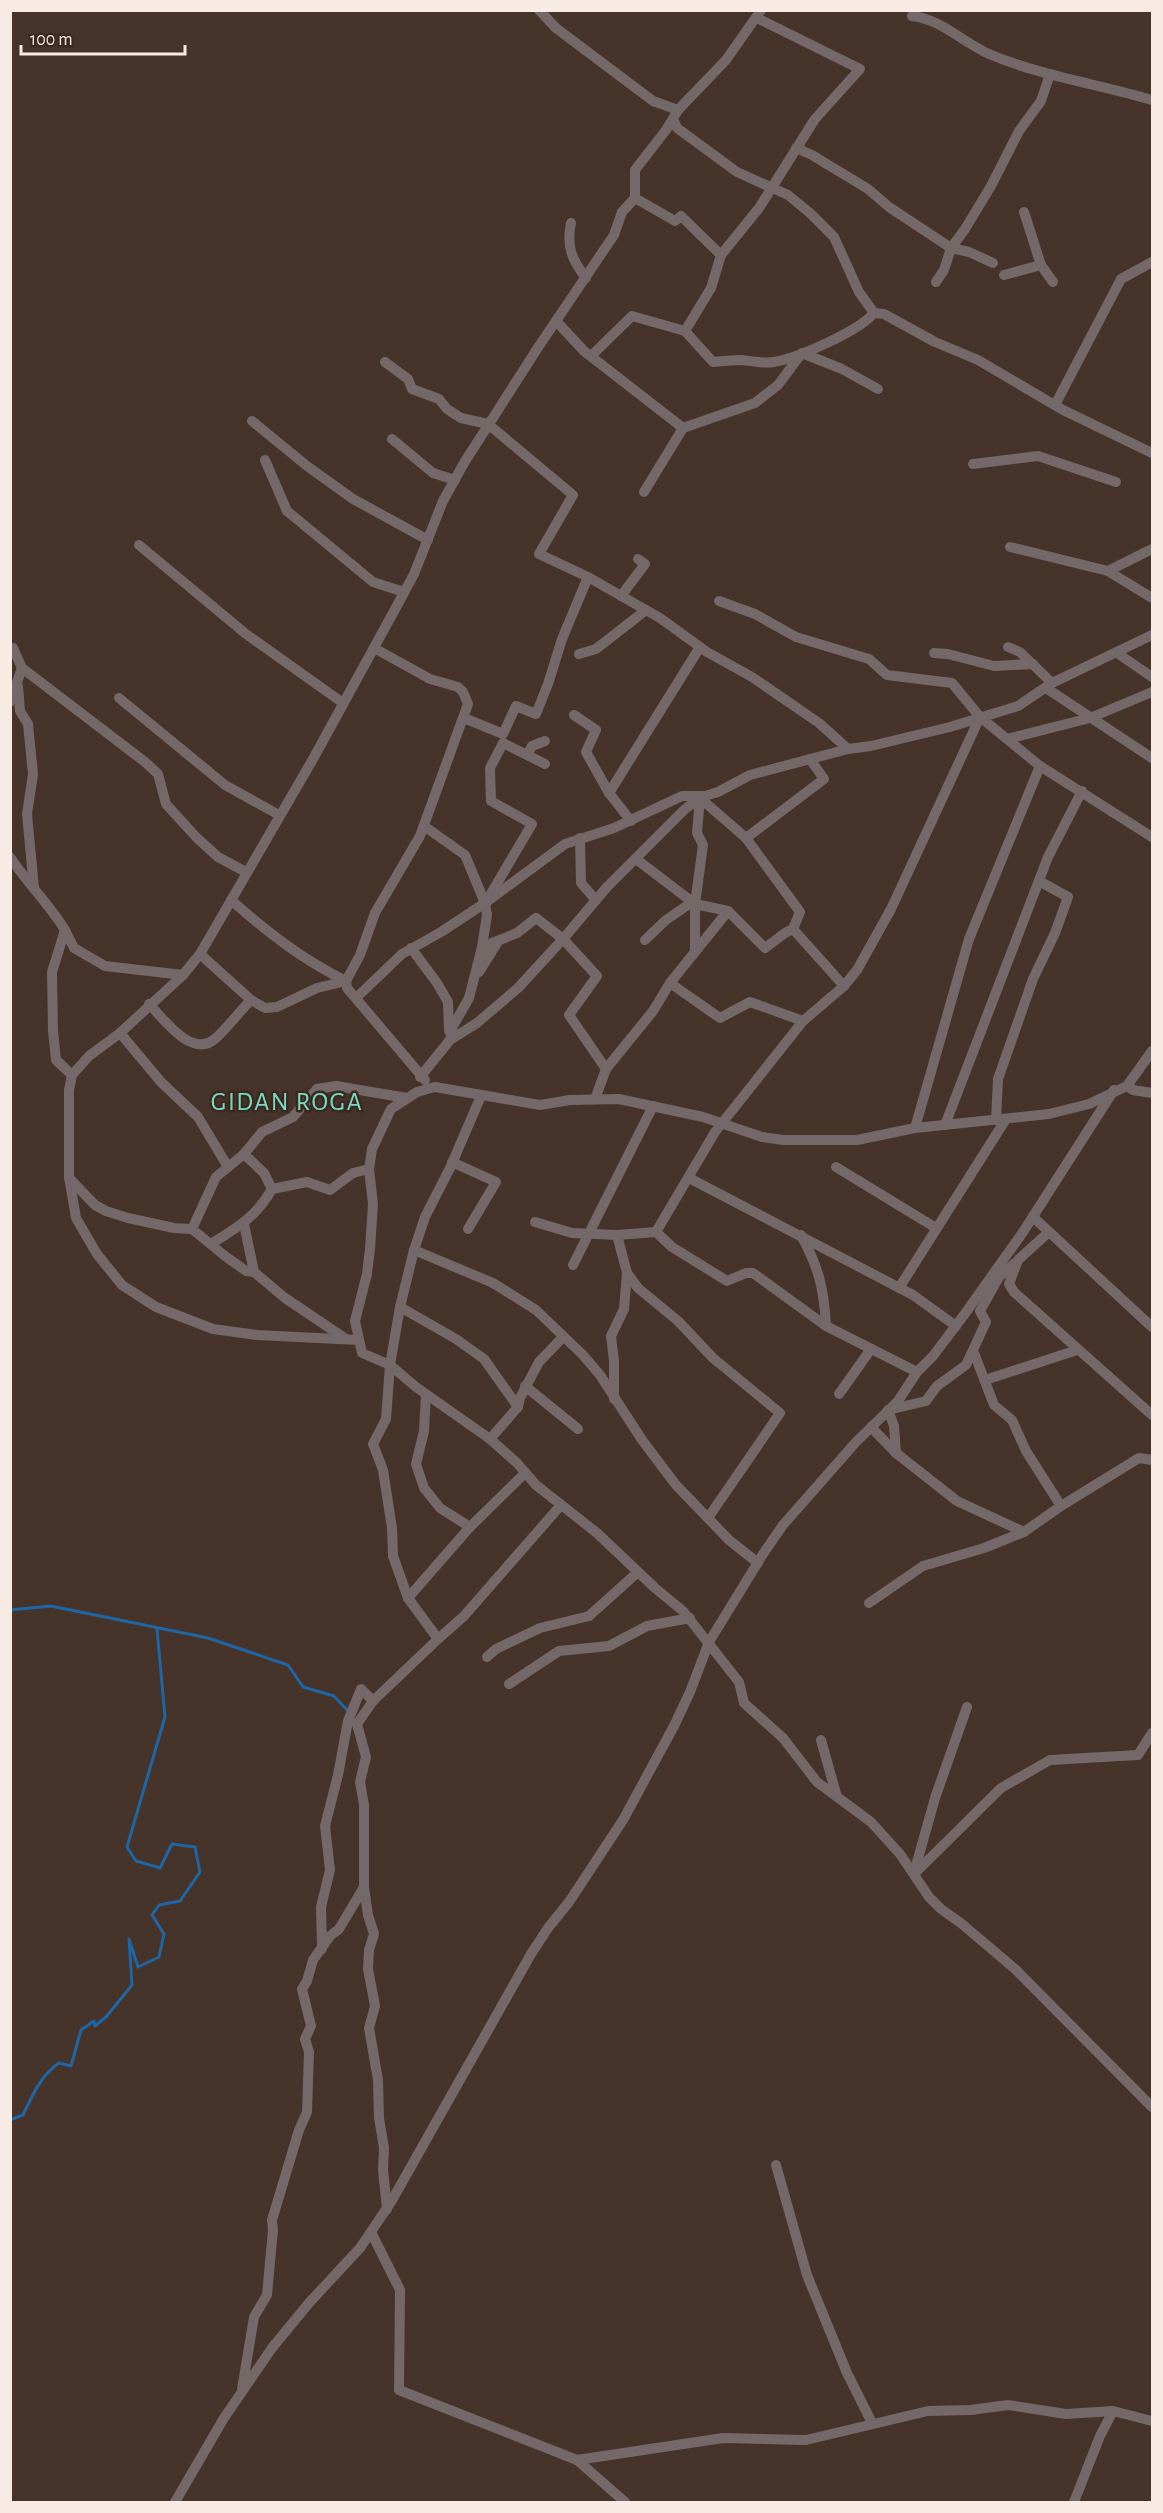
<svg xmlns="http://www.w3.org/2000/svg" width="1163" height="2513" font-family="'Alegreya Sans',sans-serif">
<style>
.lines{fill:none;stroke-linecap:round;stroke-linejoin:round}
.stream{stroke:#1e66a6;stroke-width:3}
.minor{stroke:#746868;stroke-width:10}
.labels{text-anchor:middle;stroke-width:5;stroke-linejoin:round;paint-order:stroke}
.quarter-label{font-size:26px;letter-spacing:1.5px;fill:#77dbc4;stroke:#3b291f}
</style>
<rect width="100%" height="100%" fill="#463329"/>
<g class="lines">
<g class="stream">
<polyline points="10,1610 51,1606 208,1638 288,1665 303,1687 334,1696 347,1710"/>
<path d="M10,2120l13,-5c9,-19 18,-40 36,-52l12,3 10,-36 13,-9 1,5 11,-9 26,-32 -3,-46 9,28 21,-10 5,-23 -12,-19 7,-10 21,-4 20,-29 -5,-25 -23,-3 -12,24 -24,-7 -9,-14 38,-130 -8,-88"/>
</g>
<g class="minor">
<polyline points="539,10 556,28 653,101 678,110"/>
<path d="M912,16c29,3 50,26 77,38 52,22 109,30 163,46"/>
<polyline points="673,119 677,128 737,172 788,195 810,213 834,237 859,292 874,313 884,314 935,342 978,360 1063,410 1152,453"/>
<polyline points="796,148 812,155 868,189 889,207 951,248 969,252 993,263"/>
<polyline points="1024,212 1041,265 1053,282"/>
<path d="M571,223c-5,23 1,37 15,55"/>
<polyline points="721,255 759,208 815,119 860,69 757,18"/>
<polyline points="1004,275 1041,265"/>
<polyline points="936,282 944,270 951,248 965,229 991,186 1019,131 1041,101 1050,74"/>
<polyline points="556,321 584,351 683,428 644,492"/>
<path d="M685,331l28,31c10,-1 19,-2 28,-2 11,1 23,4 33,2 24,-4 85,-31 100,-49"/>
<polyline points="591,356 632,316 685,331 711,288 721,255 681,216 675,221 635,198"/>
<polyline points="385,362 408,379 412,389 439,399 447,409 461,418 488,424 573,495 539,554 588,577 660,618 707,652 752,677 819,723 848,749"/>
<polyline points="1055,405 1121,279 1152,262"/>
<polyline points="252,421 307,466 353,499 428,540"/>
<polyline points="683,428 755,403 778,385 802,353 842,369 878,389"/>
<polyline points="392,439 433,473 455,480"/>
<polyline points="265,460 287,511 373,582 404,592"/>
<polyline points="973,464 1038,456 1116,482"/>
<polyline points="139,545 246,634 343,703"/>
<polyline points="1010,547 1108,571 1152,549"/>
<polyline points="1108,571 1152,598"/>
<polyline points="621,596 645,564 638,559"/>
<polyline points="719,601 755,614 796,637 869,659 887,675 952,683 980,717 1040,766 1152,837"/>
<polyline points="1008,647 1020,652 1052,683"/>
<polyline points="934,653 948,654 994,666 1033,664"/>
<polyline points="1117,653 1152,677"/>
<polyline points="579,654 596,649 646,610"/>
<polyline points="22,668 145,762 158,774 166,804 197,838 218,857 246,872"/>
<polyline points="18,686 20,711 28,724 33,774 27,814 34,888"/>
<polyline points="1046,688 1152,758"/>
<polyline points="119,698 225,785 279,815"/>
<polyline points="10,702 22,668 13,648"/>
<polyline points="574,715 596,730 586,752 609,793 631,821"/>
<polyline points="464,718 503,734 516,706 536,714 548,684 562,639 588,577"/>
<polyline points="1007,739 1090,718 1152,692"/>
<polyline points="527,755 532,746 545,741"/>
<polyline points="609,793 700,647"/>
<polyline points="700,798 746,838 800,912 793,929"/>
<polyline points="424,826 465,855 485,903 487,915 482,947 469,998 453,1026 450,1040"/>
<polyline points="580,838 581,883 596,900"/>
<polyline points="746,838 824,779 810,759"/>
<path d="M10,857c17,26 39,47 55,73l-13,42 1,59 3,29 16,15"/>
<polyline points="636,859 695,904 728,911 765,948 785,933 793,929 844,986"/>
<polyline points="489,897 532,824 491,801 490,768 503,743 545,764"/>
<path d="M231,900c36,32 72,60 115,81l1,7 78,92"/>
<polyline points="65,930 74,948 105,966 183,975"/>
<polyline points="645,940 666,920 692,902"/>
<polyline points="482,947 517,933 536,918 563,939 597,976 569,1015 606,1069"/>
<polyline points="411,948 437,983 448,1002 449,1031"/>
<polyline points="695,952 695,904 703,845 697,833 700,798"/>
<polyline points="200,954 251,1000"/>
<polyline points="479,972 497,943"/>
<polyline points="670,983 720,1018 750,1002 803,1021"/>
<polyline points="356,998 402,954 441,932 485,903 565,844 614,828 682,796 705,796 718,792 750,775 848,749 871,746 950,727 1018,706 1052,683 1152,635"/>
<path d="M149,1004c15,15 43,56 67,34 13,-12 23,-26 35,-38l14,8 12,-1 40,-19 29,-7 14,-26 15,-42 45,-77 48,-132 -5,-12 -5,-5 -28,-8 -56,-31"/>
<polyline points="120,1033 161,1082 198,1117 228,1167"/>
<polyline points="1152,1051 1127,1086 1089,1104 1049,1114 915,1128 857,1140 783,1140 762,1137 703,1117 619,1099 570,1100 540,1105 435,1087 417,1092 391,1109 372,1149 369,1169 373,1204 370,1249 367,1274 355,1321 362,1353 390,1365 416,1387 490,1439 517,1463 536,1485 597,1533 655,1588 683,1611 739,1682 744,1703 783,1738 817,1782 871,1822 900,1854 929,1897 941,1909 962,1924 1015,1969 1152,2107"/>
<polyline points="420,1077 450,1040 477,1023 518,988 563,939 607,887 685,809 700,798"/>
<polyline points="1127,1086 1133,1090 1152,1093"/>
<polyline points="595,1099 606,1069 653,1011 670,983 728,911"/>
<polyline points="996,1120 998,1079 1033,979 1055,933 1068,897 1039,881"/>
<polyline points="945,1125 1048,857 1082,791"/>
<polyline points="915,1128 969,939 1040,766"/>
<polyline points="244,1154 264,1173 272,1189"/>
<polyline points="452,1162 496,1182 468,1229"/>
<polyline points="836,1167 936,1228"/>
<polyline points="69,1178 95,1205 106,1211 128,1218 174,1228 192,1229 225,1256 246,1271 254,1272 285,1298 346,1339"/>
<polyline points="689,1178 913,1295 956,1326"/>
<polyline points="1033,1217 1152,1327"/>
<polyline points="535,1222 572,1233 617,1235 656,1232 672,1247 727,1281 746,1273 753,1273 826,1326 917,1372"/>
<polyline points="244,1224 254,1272"/>
<polyline points="192,1229 216,1177 244,1154 262,1132 293,1117 317,1089 336,1086 407,1098"/>
<polyline points="656,1232 715,1132 803,1021 844,986 857,970 891,909 980,717"/>
<polyline points="1049,1232 1018,1260 1009,1284 1014,1292 1152,1415"/>
<polyline points="617,1235 627,1273 638,1288 678,1321 713,1358 780,1413 708,1518"/>
<path d="M801,1235c18,33 23,54 25,91"/>
<path d="M211,1244c26,-16 46,-28 61,-55l35,-7 23,8 23,-17 16,-4"/>
<polyline points="414,1250 493,1283 536,1310 583,1355 600,1375 642,1440 676,1485 729,1540 758,1563"/>
<polyline points="573,1265 653,1106"/>
<polyline points="899,1288 1006,1119"/>
<polyline points="400,1307 456,1339 484,1359 518,1407"/>
<polyline points="358,1340 257,1335 213,1329 156,1307 122,1285 97,1254 76,1218 69,1177 69,1090 72,1075 89,1056 120,1033 183,975 200,954 313,759 399,602 414,574 443,501 464,463 537,349 614,235 622,212 635,198 635,170 666,130 678,110 726,60 761,10"/>
<polyline points="974,1353 994,1405 1012,1420 1026,1451 1061,1506"/>
<polyline points="985,1380 1077,1350"/>
<polyline points="525,1386 578,1429"/>
<polyline points="426,1394 424,1431 416,1464 424,1488 440,1508 470,1527 525,1473"/>
<polyline points="839,1394 871,1349"/>
<polyline points="614,1399 614,1361 611,1336 624,1309 627,1273"/>
<polyline points="871,1427 896,1453 957,1501 1024,1532"/>
<polyline points="490,1439 518,1407 520,1398 539,1362 563,1337"/>
<polyline points="896,1453 894,1426 888,1410 926,1401 937,1386 966,1365 986,1322 980,1311 999,1277 1015,1263"/>
<polyline points="408,1598 470,1527"/>
<polyline points="869,1603 923,1566 984,1548 1024,1532 1061,1506 1139,1458 1152,1460"/>
<polyline points="438,1639 464,1616 561,1505"/>
<polyline points="487,1657 496,1649 540,1628 589,1616 638,1572"/>
<polyline points="509,1684 559,1651 609,1646 647,1626 690,1618"/>
<polyline points="373,1701 438,1639 408,1598 393,1556 392,1528 383,1470 373,1444 386,1419 390,1365 400,1307 414,1250 425,1217 450,1168 481,1096"/>
<polyline points="821,1740 837,1797"/>
<polyline points="914,1873 935,1798 967,1707"/>
<polyline points="914,1874 1001,1788 1050,1760 1138,1755 1152,1733"/>
<polyline points="322,1949 321,1907 330,1870 325,1826 338,1775 348,1721 361,1689 373,1701 357,1724 366,1757 360,1782 364,1805 364,1887 368,1915 374,1934 369,1950 368,1969 375,2006 369,2028 378,2080 379,2118 384,2148 383,2170 387,2209"/>
<polyline points="776,2165 807,2275 847,2373 872,2423"/>
<polyline points="371,2232 400,2290 399,2390 577,2460 723,2438 806,2440 928,2411 971,2410 1008,2405 1066,2414 1113,2411"/>
<polyline points="242,2389 254,2317 267,2295 273,2230 272,2220 299,2130 307,2112 309,2052 305,2039 311,2026 302,1989 307,1981 313,1960 330,1936 339,1929 364,1887"/>
<polyline points="577,2460 625,2502"/>
<polyline points="175,2502 224,2418 272,2348 309,2303 360,2248 391,2202 531,1954 548,1928 569,1902 623,1820 674,1726 690,1692 709,1642 763,1554 783,1525 856,1442 898,1401 917,1372 933,1356 964,1315 1023,1232 1114,1090"/>
<polyline points="1074,2502 1100,2436 1113,2411 1152,2421"/>
</g>
</g>
<g class="labels">
<g class="quarter-label">
<text x="287" y="1110">GIDAN ROGA</text>
</g>
</g>
<rect width="1163" height="2513" fill="none" stroke="#f7ebe4" stroke-width="24"/>
<path d="M21 45v9h164v-9" fill="none" stroke="#f7ebe4" stroke-width="3"/>
<text x="30" y="45" font-size="18" fill="#f7ebe4" stroke="#3b291f" stroke-width="4.5" paint-order="stroke">100 m</text>
</svg>
